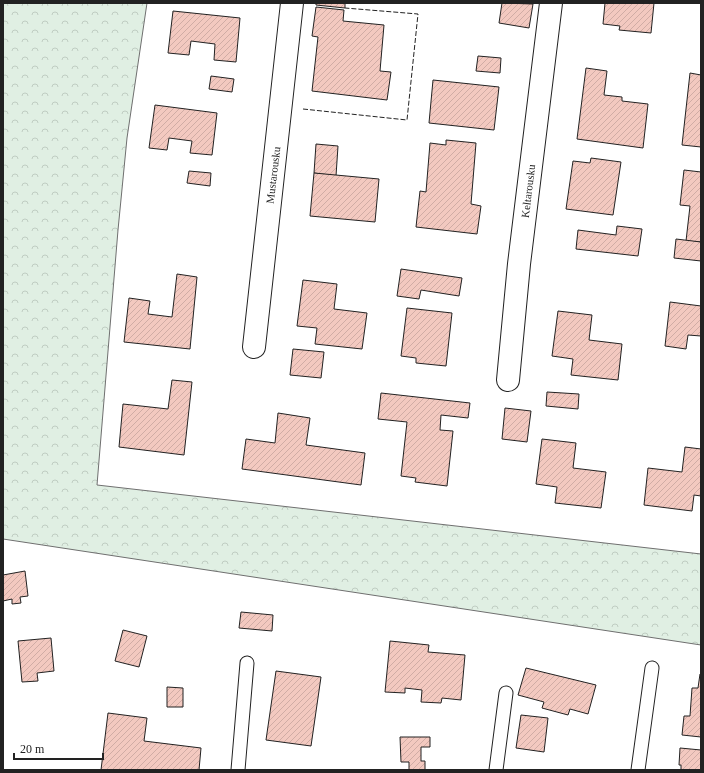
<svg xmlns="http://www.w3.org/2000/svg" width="704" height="773" font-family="Georgia,serif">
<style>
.forest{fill:url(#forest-crowns);stroke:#6f6f6f}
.building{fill:url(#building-hatch);stroke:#222}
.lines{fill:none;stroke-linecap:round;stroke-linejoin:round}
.service-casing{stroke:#222;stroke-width:15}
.minor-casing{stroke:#222;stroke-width:24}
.service{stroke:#fff;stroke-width:13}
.minor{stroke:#fff;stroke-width:22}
.fence{stroke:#222;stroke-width:1;stroke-dasharray:5 2;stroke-linecap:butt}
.labels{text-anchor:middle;stroke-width:3;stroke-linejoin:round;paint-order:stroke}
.street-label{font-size:11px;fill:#222;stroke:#fff}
</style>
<defs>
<pattern id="forest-crowns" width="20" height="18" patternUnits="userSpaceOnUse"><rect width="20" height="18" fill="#e0efe3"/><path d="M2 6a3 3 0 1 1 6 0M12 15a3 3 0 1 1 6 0" fill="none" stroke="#c0cdc2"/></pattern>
<pattern id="building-hatch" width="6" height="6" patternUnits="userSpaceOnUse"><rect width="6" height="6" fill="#f3c9c0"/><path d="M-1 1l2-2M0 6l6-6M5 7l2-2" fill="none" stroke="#d0aca5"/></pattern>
</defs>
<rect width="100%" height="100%" fill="#fff"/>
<polygon class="forest" points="3,3 147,3 127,138 118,230 97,485 701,554 701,645 3,539"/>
<g class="building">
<polygon points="316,3 345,3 345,8 316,5"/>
<polygon points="502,3 533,4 529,28 499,23"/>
<polygon points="605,3 654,3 651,33 619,30 620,26 603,24"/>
<polygon points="316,7 344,10 343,21 384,25 380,71 391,72 387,100 312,91 318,37 312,36"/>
<polygon points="173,11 240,18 236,62 214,60 215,44 191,41 189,55 168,53"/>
<polygon points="478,56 501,58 500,73 476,71"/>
<polygon points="586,68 607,71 604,95 622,97 622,101 648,104 643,148 577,139"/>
<polygon points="690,73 701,75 701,147 682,145"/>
<polygon points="211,76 234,79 232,92 209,89"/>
<polygon points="433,80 499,87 494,130 429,123"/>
<polygon points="155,105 217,113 212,155 190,153 192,141 169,138 167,150 149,148"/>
<polygon points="446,140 476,143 471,204 481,206 477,234 416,227 420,191 426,192 430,143 446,145"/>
<polygon points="316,144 338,146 336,176 314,173"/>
<polygon points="591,158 621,162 613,215 566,209 573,161 590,163"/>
<polygon points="684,170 701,172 701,242 686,241 690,206 680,205"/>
<polygon points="189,171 211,173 210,186 187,183"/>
<polygon points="314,173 379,179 375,222 310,216"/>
<polygon points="617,226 642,229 638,256 576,249 578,230 616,235"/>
<polygon points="676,239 701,242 701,261 674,258"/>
<polygon points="401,269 462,278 459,296 421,290 419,299 397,296"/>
<polygon points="177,274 197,277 190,349 124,342 129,298 150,301 148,314 172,317"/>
<polygon points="303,280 337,284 334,309 367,313 362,349 315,344 317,328 297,326"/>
<polygon points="670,302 701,306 701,336 688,335 686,349 665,346"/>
<polygon points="407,308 452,313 446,366 416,363 416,358 401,356"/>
<polygon points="558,311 592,315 589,340 622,344 618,380 571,375 573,359 552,356"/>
<polygon points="293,349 324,352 321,378 290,375"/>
<polygon points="172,380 192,382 184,455 119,447 123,404 168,409"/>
<polygon points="547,392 579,394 578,409 546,406"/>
<polygon points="381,393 470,403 468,418 441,415 440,430 453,431 447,486 415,482 416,478 401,476 407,422 378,419"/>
<polygon points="505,408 531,411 527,442 502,439"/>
<polygon points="278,413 310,418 306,445 365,453 361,485 242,469 246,439 275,443"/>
<polygon points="542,439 576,443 573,468 606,472 601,508 555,503 557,487 536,484"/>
<polygon points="685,447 701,449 701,496 694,495 692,511 644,505 648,468 682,472"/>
<polygon points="25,571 28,596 20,597 21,603 12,604 12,599 3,601 3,575"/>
<polygon points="241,612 273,615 272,631 239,628"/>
<polygon points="123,630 147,636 139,667 115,661"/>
<polygon points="51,638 54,671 37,673 38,681 22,682 18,641"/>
<polygon points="390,641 429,645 428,652 465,655 461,700 442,698 441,703 421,702 422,690 405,688 405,693 385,692"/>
<polygon points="526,668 596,685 588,714 570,709 568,715 542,708 544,702 518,695"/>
<polygon points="276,671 321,677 311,746 266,740"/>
<polygon points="700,674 701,674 701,737 682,735 684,716 690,716 692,688 698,688"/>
<polygon points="167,687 183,688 183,707 167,707"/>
<polygon points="108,713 147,718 144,741 201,748 199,770 101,770"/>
<polygon points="521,715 548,718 544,752 516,748"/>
<polygon points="400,737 430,737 430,747 421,747 421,761 425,761 425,770 409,770 409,762 401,762"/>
<polygon points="680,748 701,750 701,770 681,770 681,765 679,765"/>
</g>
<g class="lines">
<defs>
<g id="service">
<polyline points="238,770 247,663"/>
<polyline points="496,770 506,693"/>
<polyline points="638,770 652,668"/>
</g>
<g id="minor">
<polyline points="254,347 292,3"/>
<polyline points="508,380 519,264 551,3"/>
</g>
</defs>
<use href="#service" class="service-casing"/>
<use href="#minor" class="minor-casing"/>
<use href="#service" class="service"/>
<use href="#minor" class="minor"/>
<polyline class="fence" points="303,109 407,120 418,14 345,8"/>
</g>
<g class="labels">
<g class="street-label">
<text transform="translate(273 175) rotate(-83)" y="4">Mustarousku</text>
<text transform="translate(528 191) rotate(-83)" y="4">Keltarousku</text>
</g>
</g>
<rect width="704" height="773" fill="none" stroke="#222222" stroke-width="8"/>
<path d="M14 753v6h89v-6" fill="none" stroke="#222222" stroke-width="2"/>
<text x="20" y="753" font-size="12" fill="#222222" stroke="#ffffff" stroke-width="3" paint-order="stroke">20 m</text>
</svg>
